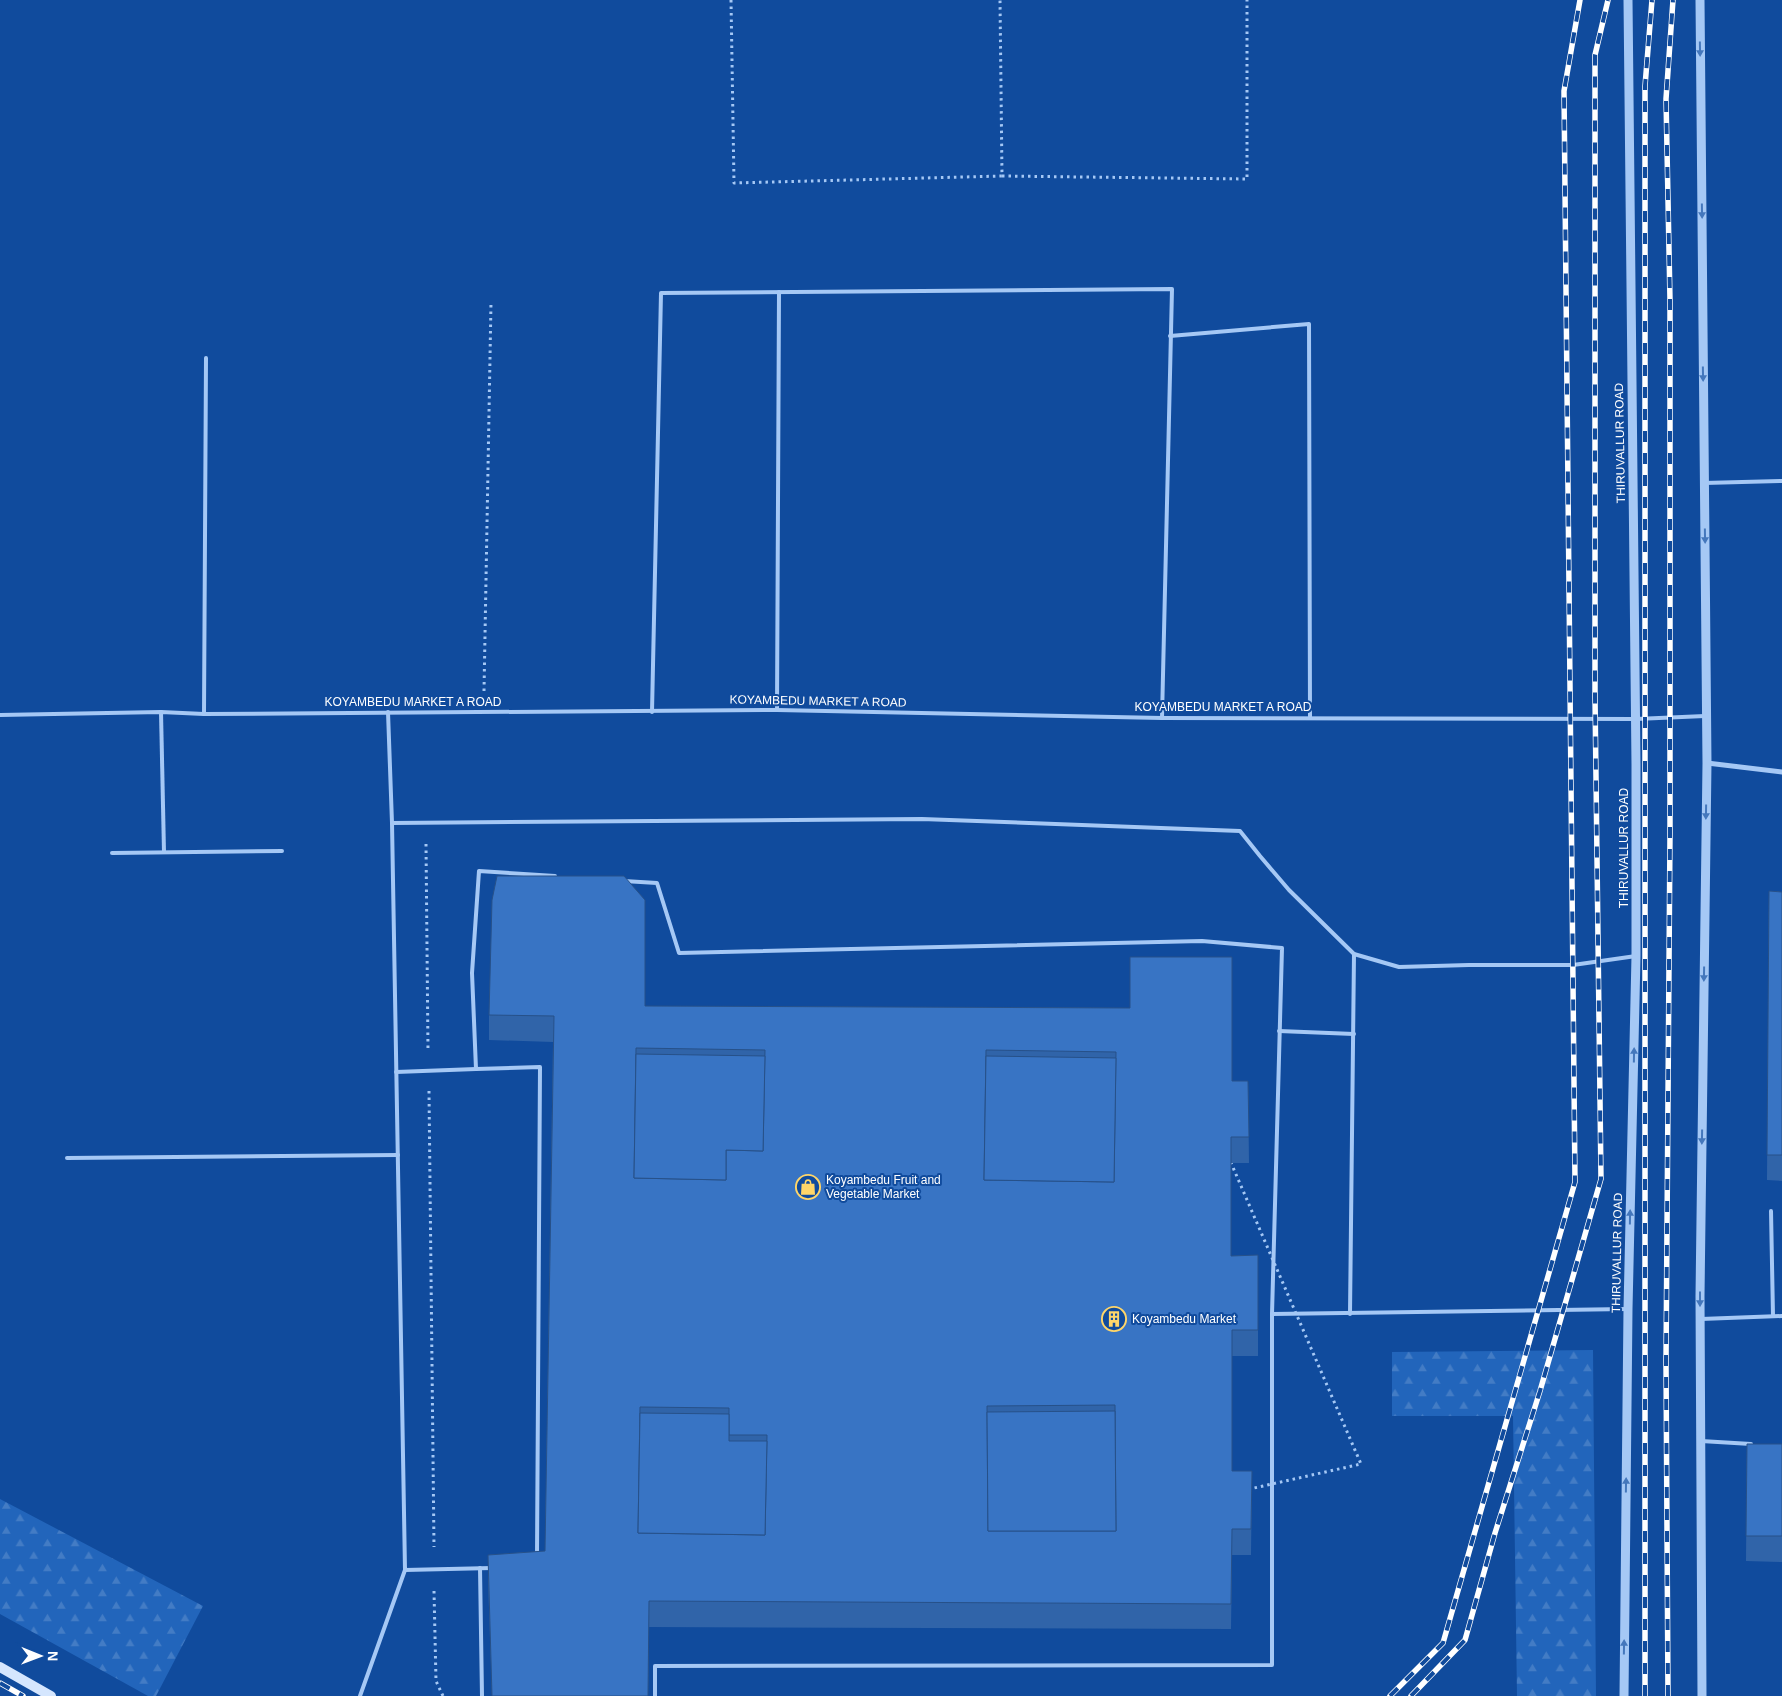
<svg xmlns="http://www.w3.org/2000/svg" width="1782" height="1696" font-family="Arial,sans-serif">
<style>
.forest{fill:url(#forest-firs)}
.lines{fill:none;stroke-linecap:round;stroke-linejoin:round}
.path{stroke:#a5c8f5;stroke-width:3;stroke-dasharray:2.5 4;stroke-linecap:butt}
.service{stroke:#a5c8f5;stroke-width:4}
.minor{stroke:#a5c8f5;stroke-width:5}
.tertiary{stroke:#a5c8f5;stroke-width:9}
.secondary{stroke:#d5e6fe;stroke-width:10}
.rail-casing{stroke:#fff;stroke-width:5.5}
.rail{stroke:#104b9d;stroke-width:4;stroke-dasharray:11;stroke-linecap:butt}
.wall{fill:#3064a9}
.building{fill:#3874c4;stroke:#275189;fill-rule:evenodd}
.oneway{fill:#4477bc}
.labels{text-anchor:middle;stroke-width:4;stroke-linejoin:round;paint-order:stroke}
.street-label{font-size:12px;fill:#fff;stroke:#104b9d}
.poi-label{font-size:12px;fill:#fff;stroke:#104b9d;text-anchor:start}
</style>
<defs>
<pattern id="forest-firs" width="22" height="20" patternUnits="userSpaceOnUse" patternTransform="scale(1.25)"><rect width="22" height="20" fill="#2265bb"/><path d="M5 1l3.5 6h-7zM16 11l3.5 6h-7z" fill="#437cc5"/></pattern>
</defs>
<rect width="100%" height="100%" fill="#104b9d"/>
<g class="forest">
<polygon points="1593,1350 1596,1696 1517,1696 1513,1416 1392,1416 1392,1352"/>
<polygon points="0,1499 203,1606 156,1696 148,1696 0,1614"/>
</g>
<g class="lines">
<g class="path">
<polyline points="731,0 734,183 1002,176 1000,0"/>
<polyline points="1002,176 1247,179 1247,0"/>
<polyline points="484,691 491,302"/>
<polyline points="426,844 428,1050"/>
<polygon points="645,1082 1197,1084 1361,1464 630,1628"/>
<polyline points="429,1091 434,1547"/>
<polyline points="434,1591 436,1681 443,1696"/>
</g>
<g class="service">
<polyline points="1170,336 1309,324 1310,718"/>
<polyline points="1704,483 1782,481"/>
<polyline points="777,710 779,292"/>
<polyline points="161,712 164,852"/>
<polyline points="388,712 392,823 405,1570 492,1568"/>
<polyline points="652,712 661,293 1172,289 1162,718"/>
<polyline points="204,714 206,358"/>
<polyline points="0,715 161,712 204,714 777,710 1162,718 1636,719 1705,716"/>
<polyline points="392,823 922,819 1240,831 1260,856 1289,890 1354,954 1399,967 1469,965 1573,965 1636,956"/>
<polyline points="112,853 282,851"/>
<polyline points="624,881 657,883 679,953 1202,941 1282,948 1272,1314 1272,1665 655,1666 655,1696"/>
<polyline points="1279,1031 1354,1034"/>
<polyline points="396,1072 476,1069"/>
<polyline points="67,1158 398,1155"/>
<polyline points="1771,1211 1773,1316"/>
<polyline points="1272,1314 1627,1309"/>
<polyline points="1350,1314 1354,954"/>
<polyline points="1701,1319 1782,1316"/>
<polyline points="1701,1441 1751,1444"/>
<polyline points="537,1557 540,1067 476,1069 472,973 479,871 555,876"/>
<polyline points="480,1568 482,1696"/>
<polyline points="360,1696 405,1570"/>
</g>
<polyline class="minor" points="1707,763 1782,772"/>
<g class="tertiary">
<polyline points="1700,0 1707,763 1700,1296 1702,1696"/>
<polyline points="1624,1696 1628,1309 1636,956 1636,764 1628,0"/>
</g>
<polyline class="secondary" points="0,1667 51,1696"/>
<defs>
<g id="rail">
<polyline points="0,1683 23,1696"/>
<polyline points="1390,1696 1443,1643 1575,1182 1564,91 1580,0"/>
<polyline points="1411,1696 1465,1640 1495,1533 1540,1391 1601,1179 1595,697 1595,55 1608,0"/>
<polyline points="1645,1696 1645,86 1652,0"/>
<polyline points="1668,1696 1666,1362 1670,834 1670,300 1666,99 1673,0"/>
</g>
</defs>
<use href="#rail" class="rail-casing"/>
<use href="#rail" class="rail"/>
</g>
<g class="wall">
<polygon points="1769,891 1782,892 1782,1181 1767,1180"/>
<polygon points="645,1006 1130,1008 1232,1081 1248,1081 1249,1163 1231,1163 1231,1256 1258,1255 1258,1356 1232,1356 1232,1471 1252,1471 1251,1555 1232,1555 1231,1629 649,1627 648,1696 492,1696 488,1581 488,1555 545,1551 553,1042 489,1040 489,1015"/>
<polygon points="1747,1444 1782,1444 1782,1562 1746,1561"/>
</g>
<g class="building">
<path d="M497,876h127l21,24v106l485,2v-51h102v124h16l1,56h-18v119l27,-1v75h-26v141h20l-1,58h-19l-1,75 -582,-3 -1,95h-156l-4,-141 57,-4 9,-535 -65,-1 3,-115zM636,1048l129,2 -2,101 -37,-1v30l-92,-2zM986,1050l130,2 -2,130 -130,-2zM1115,1405l1,126h-128l-1,-125zM640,1407l89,1v27h38l-2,100 -127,-2z"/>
<polygon points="1769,891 1782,892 1782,1155 1767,1155"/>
<polygon points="636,1054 765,1056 763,1151 726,1150 726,1180 634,1178"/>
<polygon points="986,1056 1116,1058 1114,1182 984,1180"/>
<polygon points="1115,1411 1116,1531 988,1531 987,1412"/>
<polygon points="640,1413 729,1414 729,1441 767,1441 765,1535 638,1533"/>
<polygon points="1747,1444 1782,1444 1782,1536 1746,1536"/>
</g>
<defs><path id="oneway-solid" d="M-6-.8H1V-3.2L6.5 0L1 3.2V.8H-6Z" transform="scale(1.25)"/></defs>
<g class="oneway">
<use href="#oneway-solid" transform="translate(1700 49) rotate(89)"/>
<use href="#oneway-solid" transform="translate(1702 211) rotate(89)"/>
<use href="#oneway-solid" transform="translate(1703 374) rotate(89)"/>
<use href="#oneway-solid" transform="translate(1705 536) rotate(89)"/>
<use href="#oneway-solid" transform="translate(1706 812) rotate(91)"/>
<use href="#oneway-solid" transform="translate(1704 974) rotate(91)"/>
<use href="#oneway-solid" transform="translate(1634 1055) rotate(-89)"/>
<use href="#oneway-solid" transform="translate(1702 1137) rotate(91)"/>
<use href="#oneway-solid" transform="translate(1630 1217) rotate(-89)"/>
<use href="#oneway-solid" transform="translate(1700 1299) rotate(90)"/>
<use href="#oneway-solid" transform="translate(1626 1485) rotate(-89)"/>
<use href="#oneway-solid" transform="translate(1624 1647) rotate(-89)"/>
</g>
<defs>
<symbol id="shop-ring" viewBox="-11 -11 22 22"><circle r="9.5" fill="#104b9d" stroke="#ffd669" stroke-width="1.5"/><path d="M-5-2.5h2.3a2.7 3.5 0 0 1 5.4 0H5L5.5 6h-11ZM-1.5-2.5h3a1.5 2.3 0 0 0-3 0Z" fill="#ffd669"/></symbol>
<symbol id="building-ring" viewBox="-11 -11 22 22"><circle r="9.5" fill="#104b9d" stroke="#ffd669" stroke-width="1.5"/><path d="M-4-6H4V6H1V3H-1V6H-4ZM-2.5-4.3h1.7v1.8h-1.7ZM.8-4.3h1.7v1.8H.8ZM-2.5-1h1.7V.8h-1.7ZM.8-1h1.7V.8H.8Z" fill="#ffd669"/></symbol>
</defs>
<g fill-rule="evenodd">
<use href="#shop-ring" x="794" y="1173" width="28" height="28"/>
<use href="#building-ring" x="1100" y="1305" width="28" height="28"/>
</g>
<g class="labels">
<g class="street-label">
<text transform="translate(1620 443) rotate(-91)" y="4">THIRUVALLUR ROAD</text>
<text transform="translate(818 701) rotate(1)" y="4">KOYAMBEDU MARKET A ROAD</text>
<text x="413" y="706">KOYAMBEDU MARKET A ROAD</text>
<text x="1223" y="711">KOYAMBEDU MARKET A ROAD</text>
<text transform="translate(1624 848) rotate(-90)" y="4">THIRUVALLUR ROAD</text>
<text transform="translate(1617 1253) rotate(-89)" y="4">THIRUVALLUR ROAD</text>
</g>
<g class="poi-label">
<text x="826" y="1184">Koyambedu Fruit and<tspan x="826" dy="14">Vegetable Market</tspan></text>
<text x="1132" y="1323">Koyambedu Market</text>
</g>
</g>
<g transform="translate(40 1656) rotate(91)" stroke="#104b9d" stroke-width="4" paint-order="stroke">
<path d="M0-4L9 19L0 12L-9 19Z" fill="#ffffff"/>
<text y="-8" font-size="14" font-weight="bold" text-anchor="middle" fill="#ffffff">N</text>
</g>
</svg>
